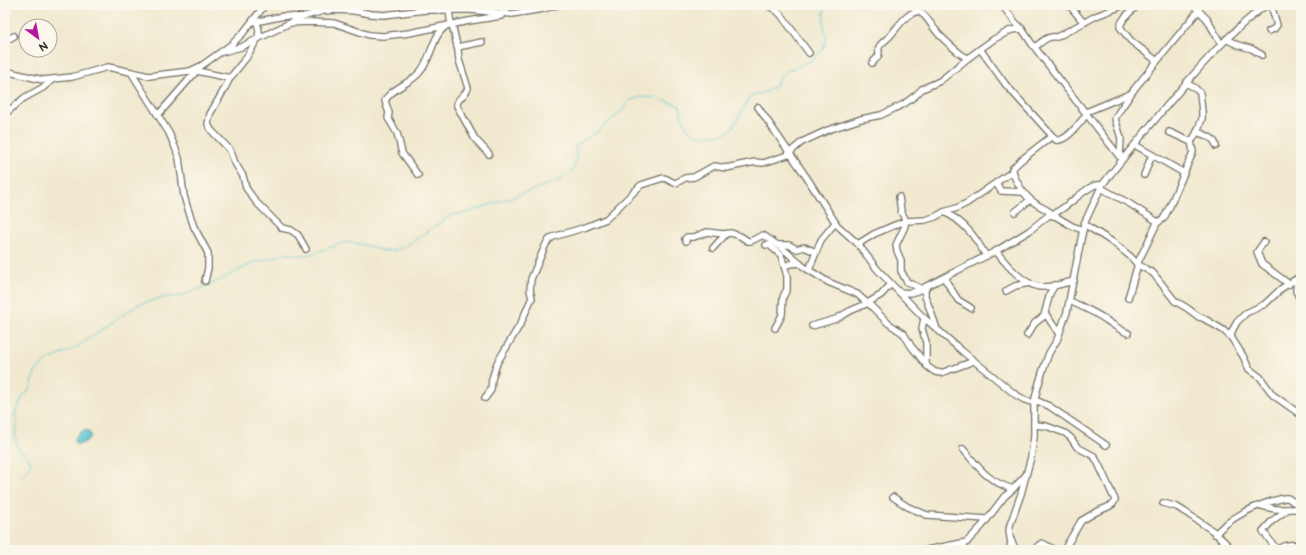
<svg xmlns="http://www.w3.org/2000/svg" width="1306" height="555" font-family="'Balsamiq Sans',sans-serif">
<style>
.water{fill:#5ac6d0;stroke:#42787e}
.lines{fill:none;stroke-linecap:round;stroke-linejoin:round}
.stream{stroke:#5ac6d0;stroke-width:1}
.minor-casing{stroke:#706e64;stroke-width:8}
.minor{stroke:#fff;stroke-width:5.5}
</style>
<rect width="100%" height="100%" fill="#fbf7ec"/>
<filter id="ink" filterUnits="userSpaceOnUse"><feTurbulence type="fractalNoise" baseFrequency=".025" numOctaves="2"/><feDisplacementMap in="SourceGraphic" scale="8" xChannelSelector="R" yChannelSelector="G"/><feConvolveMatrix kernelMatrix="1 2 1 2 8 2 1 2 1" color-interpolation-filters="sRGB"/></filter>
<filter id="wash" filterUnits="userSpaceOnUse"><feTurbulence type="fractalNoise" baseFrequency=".012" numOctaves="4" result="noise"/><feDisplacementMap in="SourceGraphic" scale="16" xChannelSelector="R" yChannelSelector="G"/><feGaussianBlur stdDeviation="0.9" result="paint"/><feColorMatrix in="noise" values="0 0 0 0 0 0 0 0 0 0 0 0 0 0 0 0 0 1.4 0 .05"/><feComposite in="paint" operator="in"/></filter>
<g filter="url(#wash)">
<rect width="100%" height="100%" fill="#f1e9cf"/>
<path class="water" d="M86,430l3,2 2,4c-4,5 -8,9 -15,8l-2,-3c2,-6 6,-9 12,-11z"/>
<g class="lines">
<path class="stream" d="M20,476l8,-6 3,-8 -5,-7 -8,-7 -3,-12 2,-10 -2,-12 7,-16 9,-10 4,-16 12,-11 30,-14 60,-42 28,-8 17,-1 32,-13 39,-20 32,-9 16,1 10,-1 35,-12 19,3 18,6h10l13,-5 45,-31 12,-1 93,-32c19,-10 22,-15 19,-36l22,-14 24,-20 9,-12 11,-3 16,1 23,8 2,10 5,12 11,8 27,-2 9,-8 13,-25 6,-6 13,-3 9,-6 6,-10 4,-4 29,-13 9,-10 4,-11 -3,-11v-14l1,-8"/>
</g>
</g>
<g filter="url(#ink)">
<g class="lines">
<defs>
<g id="minor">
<polyline points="448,5 451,24"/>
<polyline points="480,5 489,12"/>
<polyline points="767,5 776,10 781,15 809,53"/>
<polyline points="1002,5 1015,22 1022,29 1032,44 1119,156"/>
<polyline points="1069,5 1084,23"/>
<path d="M1138,5c-6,6 -16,12 -18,22l11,14 26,20"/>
<polyline points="1193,5 1207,19 1221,44"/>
<polyline points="255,22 284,16 300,17"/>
<polyline points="257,22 259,31 258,38 246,58 230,78 225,88 210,114 208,124 211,130 230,150 235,163 243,176 246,188 256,202 282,228 291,230 298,235 306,249"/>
<polyline points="290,23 308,22 334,23 369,35 383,36 409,33 469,21 501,16"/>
<path d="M452,24l6,26 1,10 9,28c-2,8 -12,10 -11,18l18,33 14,15"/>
<polyline points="1269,31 1274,29 1277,25 1271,5"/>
<polyline points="1226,39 1238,45 1252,49 1262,55"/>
<polyline points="5,41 14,36"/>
<polyline points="457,47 482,42"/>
<path d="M1035,47c7,-5 13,-12 22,-10l39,-21 28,-11"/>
<path d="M980,49l26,36 50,55c11,2 24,-18 31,-26"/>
<polyline points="222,52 241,47 302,17 323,11 336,10 355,11 371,14 384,15 425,10 471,10 512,14 543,9 557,5"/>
<path d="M872,63c3,-3 7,-6 7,-10 0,-3 -1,-3 0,-6 2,-4 8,-8 11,-11 8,-9 15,-22 28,-25 9,4 12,13 19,21 4,5 25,25 31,26"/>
<polyline points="5,71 43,80 72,77 108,67 149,76 190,71 201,66 232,44 243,33 265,5"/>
<polyline points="197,71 230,78"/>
<polyline points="131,72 169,133 175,147 179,158 184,196 187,206 194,227 208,253 208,268 205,281"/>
<polyline points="758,107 807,178 837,225 858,244 877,269 922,316 962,351 1016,395 1025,400 1034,403"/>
<polyline points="1086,112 1130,94"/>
<polyline points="5,114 24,98 44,87 52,80"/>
<polyline points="158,115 200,67"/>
<polyline points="1169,132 1189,141 1193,139 1197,132 1202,119 1202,112 1200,93 1195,88 1186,83"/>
<path d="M1197,132c7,3 18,5 19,14"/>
<path d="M1052,136l-32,25 -8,8c3,12 12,27 23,34 6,5 14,6 19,13"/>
<polyline points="1135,145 1184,173"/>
<polyline points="789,153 802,142 828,130 861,119 881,115 904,104 916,95 922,89 940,81 968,58 994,39 1000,36 1011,30 1022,29"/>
<polyline points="1120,156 1121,138 1115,119 1118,113 1135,88 1199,10"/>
<path d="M418,175l-16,-22 -5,-20 -9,-15 1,-5 -4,-12c5,-12 26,-18 34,-28 12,-12 13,-37 26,-46"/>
<polyline points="1144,175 1152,155"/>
<polyline points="996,183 1001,191 1023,192"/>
<polyline points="1101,188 1130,204 1158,222"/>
<polyline points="899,197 901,211 906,221"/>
<path d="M944,212c20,9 32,26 42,44"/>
<polyline points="1015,212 1030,200"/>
<path d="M1053,214c15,-7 26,-21 40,-28 3,-2 6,-1 9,-1"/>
<polyline points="905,222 905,226 896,245 897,251 901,260 901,271 907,282 922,289"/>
<polyline points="1084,224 1114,243 1131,257 1137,264 1153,273 1175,301 1187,308 1199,317 1203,318 1223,330 1231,337"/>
<polyline points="686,241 685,239 687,237 694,237 707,232 723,234 731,233 740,236 748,241 751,241 763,235 782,248 804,267 828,282 857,294 867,303"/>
<polyline points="1264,242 1257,252 1262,264 1289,284"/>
<polyline points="858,244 874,234 895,225 906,221 925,220 935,217 944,212 957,208 967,203 1013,171"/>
<polyline points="766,245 769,245 781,255 787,276 787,289 783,297 782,315 775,328"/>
<polyline points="778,245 789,245 797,249 804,247 816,252"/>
<polyline points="713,248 726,234"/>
<path d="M996,251c9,12 30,37 47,36 10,0 21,-4 31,-6"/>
<polyline points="1137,264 1145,248 1157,223 1164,218 1170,206 1193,152 1191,141"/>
<polyline points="784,266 790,264 799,263"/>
<polyline points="809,270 821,240 835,223"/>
<polyline points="947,276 946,281 958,300 971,308"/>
<polyline points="1301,276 1282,288 1265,304 1246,313 1237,322 1232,331 1231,337 1243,356 1249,369 1260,377 1273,395 1301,415"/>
<polyline points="1297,279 1296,291 1301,301"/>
<polyline points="927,286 925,290 925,296 936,326"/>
<polyline points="1006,291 1015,286 1029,283"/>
<polyline points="900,292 910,293 917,291 996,251 1029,231 1049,215 1055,216 1072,226 1083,230"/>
<polyline points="1128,298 1138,264"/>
<path d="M1070,301c12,6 25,11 36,19 8,5 13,10 22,13"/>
<polyline points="868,303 888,323 904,334 911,346 928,367 935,372 941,373 974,361"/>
<polyline points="1045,313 1059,334"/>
<polyline points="924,318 922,329 926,342 926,365"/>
<polyline points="812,326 836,319 850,311 864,305 881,295 891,284"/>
<polyline points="1027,335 1035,323 1044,316 1050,293 1055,285"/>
<path d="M485,398l6,-8 1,-11 5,-16 24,-40 9,-21 2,-4 -2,-8 1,-11 15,-35 3,-4 4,-3 33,-10 20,-8 35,-34 22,-7c5,0 8,5 13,5l9,-5 9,-1 20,-11 12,2 29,-6 8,1 25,-8"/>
<polyline points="1035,400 1049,406 1106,445"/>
<polyline points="1034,425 1046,426 1065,433 1071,438 1077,447 1094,456 1099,465 1115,500 1113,504 1108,507 1096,512 1081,521 1064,550"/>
<path d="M963,449c17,20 24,32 50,40"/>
<polyline points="893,497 908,507 927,515 987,519"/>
<polyline points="1163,503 1177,507 1185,512 1213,531 1233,550"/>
<polyline points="1262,506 1275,509 1296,509 1300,505 1301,500"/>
<path d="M1215,534c19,-20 43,-30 69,-36h4l7,5 4,-1 2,-3"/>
<polyline points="1011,540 1016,550"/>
<polyline points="927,550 967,542"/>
<polyline points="959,550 982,526 1004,497 1013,489 1025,476"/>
<path d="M1009,550l2,-7 -2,-12 1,-6 11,-31 10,-37 3,-20v-34l3,-13 6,-20 6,-17 8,-13 10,-28 17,-88 18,-39c24,-30 48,-60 74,-90 27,-32 55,-64 90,-90"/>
<polyline points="1034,550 1039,545 1042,543 1055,550"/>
<polyline points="1277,550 1263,531 1272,521 1288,509"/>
<path d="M1278,550c6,-7 15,-6 23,-4"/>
</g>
</defs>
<use href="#minor" class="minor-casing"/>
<use href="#minor" class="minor"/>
</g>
</g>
<rect width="1306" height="555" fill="none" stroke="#fbf7ec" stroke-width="20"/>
<g transform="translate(38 38) rotate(148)"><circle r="19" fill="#fbf7ec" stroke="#a8a59f"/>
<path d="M0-3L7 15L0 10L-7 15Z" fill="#b5179e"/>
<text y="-6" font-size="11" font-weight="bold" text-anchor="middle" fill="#2b2b2b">N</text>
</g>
</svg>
